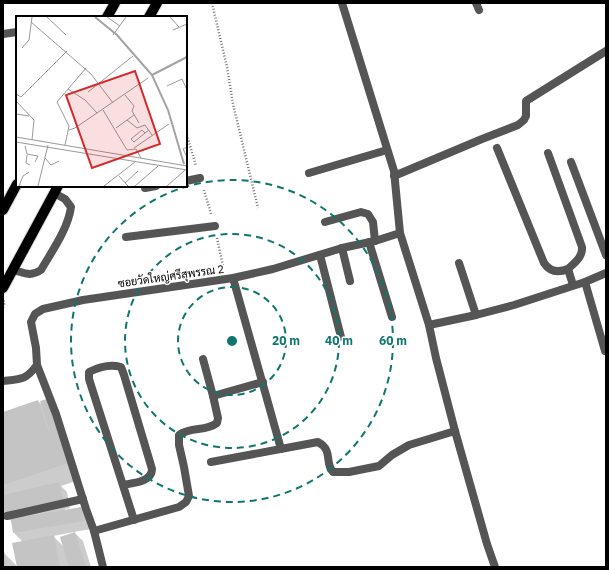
<svg xmlns="http://www.w3.org/2000/svg" width="609" height="570" font-family="'IBM Plex Sans',Sarabun,sans-serif">
<style>
.shadow{fill:#0003;fill-rule:evenodd}
.building{fill:#c4c4c4}
.lines{fill:none;stroke-linecap:round;stroke-linejoin:round}
.primary-casing{stroke:#dbdbdb;stroke-width:12}
.path{stroke:#777;stroke-width:2.5;stroke-dasharray:1 2;stroke-linecap:butt}
.service{stroke:#555;stroke-width:8}
.minor{stroke:#555;stroke-width:8}
.primary{stroke:#000;stroke-width:10}
.ring{fill:none;stroke:#0f766e;stroke-width:2;stroke-dasharray:7 5}
.labels{text-anchor:middle;stroke-width:3;stroke-linejoin:round;paint-order:stroke}
.street-label{font-size:11px;fill:#000;stroke:#fff}
.inset-river{fill:none;stroke:#a3a3a3;stroke-width:2}
.inset-road{fill:none;stroke:#999;stroke-width:1}
.view{fill:#d62828;fill-opacity:0.15;stroke:#d62828;stroke-width:2}
.inset-edge{fill:none;stroke:#000;stroke-width:2}
.centre{fill:#0f766e;stroke:#fff;stroke-width:2}
.ring-label{font-size:12px;text-anchor:middle;font-weight:bold;fill:#0f766e;stroke:#fff;stroke-width:3;stroke-linejoin:round;paint-order:stroke}
</style>
<rect width="100%" height="100%" fill="#fff"/>
<path class="shadow" d="M38,401l5,5 33,75 -15,5 6,6 3,16 -5,1 1,2 15,-3 8,9 2,12 -17,3 9,9 8,26h-88v-15l15,15 5,-25 -9,-9 -3,-12 -8,-9v-16l1,-1 -1,-1v-81zM74,532v1l-11,13 -10,-10z"/>
<g class="building">
<polygon points="47,399 68,463 3,485 3,412 38,400 53,443 40,401"/>
<polygon points="59,482 63,500 3,513 3,495"/>
<polygon points="81,507 84,521 13,533 11,519"/>
<polygon points="75,532 86,566 81,567 69,567 60,537"/>
<polygon points="54,535 60,567 17,567 12,543"/>
<polygon points="3,551 4,551 7,567 3,567"/>
</g>
<g class="lines">
<defs>
<g id="primary">
<polyline points="107,17 115,3"/>
<polyline points="149,17 157,3"/>
<polyline points="3,210 17,184"/>
<polyline points="3,288 58,186"/>
</g>
</defs>
<use href="#primary" class="primary-casing"/>
<g class="path">
<polyline points="212,3 227,67 233,104 258,208"/>
<polyline points="186,132 196,166"/>
<polyline points="204,190 211,214"/>
<polyline points="217,238 223,266"/>
<polyline points="3,307 5,302 3,301"/>
</g>
<g class="service">
<polyline points="3,34 17,32"/>
<path d="M497,148l47,115c6,9 14,10 24,6l5,16"/>
<path d="M548,153l34,94c1,10 -8,16 -14,22"/>
<polyline points="309,173 387,150"/>
<polyline points="186,181 200,178"/>
<polyline points="145,188 156,186"/>
<polyline points="126,237 215,226"/>
<polyline points="369,242 392,317"/>
<polyline points="342,248 350,281"/>
<path d="M13,270c12,3 17,7 28,0 11,-19 27,-41 30,-63l-6,-8 -11,-6"/>
<polyline points="7,516 83,499"/>
</g>
<g class="minor">
<polyline points="342,3 394,171 400,233 429,325 436,358 455,431 487,544 495,567"/>
<polyline points="476,3 479,10"/>
<polyline points="571,162 606,255"/>
<polyline points="394,176 482,139 518,125 524,120 526,116 526,101 606,51"/>
<polyline points="325,222 361,212 368,214 373,222 375,241"/>
<polyline points="320,255 341,337"/>
<polyline points="459,263 476,315"/>
<polyline points="233,278 281,449"/>
<polyline points="585,282 605,351"/>
<polyline points="429,325 476,315 514,305 585,282 606,273"/>
<polyline points="203,359 213,396"/>
<polyline points="37,365 56,414 86,509 94,531 103,567"/>
<path d="M3,381c18,-2 23,-1 34,-16l-1,-17 -5,-26 4,-8 8,-5 40,-9 150,-22 40,-9 69,-21 33,-7 25,-8"/>
<path d="M211,462l107,-20c16,9 6,21 15,30h16l30,-6 13,-11 17,-10 46,-14"/>
<path d="M123,485c10,-2 29,-3 29,-16l-28,-94 -3,-8c-11,-3 -22,0 -32,5v7l45,141"/>
<path d="M94,531l85,-24 7,-5 3,-6 -5,-29 -5,-22v-10c13,-9 26,-3 38,-12l1,-5 -5,-22 50,-14"/>
</g>
<use href="#primary" class="primary"/>
</g>
<g class="ring">
<circle cx="232" cy="341" r="54"/>
<circle cx="232" cy="341" r="107"/>
<circle cx="232" cy="341" r="161"/>
</g>
<g class="labels">
<g class="street-label">
<text transform="translate(171 276) rotate(-8)" y="4">ซอยวัดใหญ่ศรีสุพรรณ 2</text>
</g>
</g>
<g transform="translate(16 16)">
<rect width="171" height="171" fill="#fff"/>
<path class="inset-river" d="M79,1l22,18 35,40 16,35 16,54M136,59l35,-18"/>
<path class="inset-road" d="M31,1l19,18M91,1l13,9M154,1l9,10M15,6l60,52 22,29M157,14l14,-6M97,19l13,-18M6,32l7,-8 3,-23M151,70l15,-7 5,11M52,73l17,11 12,13M72,76l45,-36M0,78l5,3 46,-46M109,79l9,11 -2,5 7,12M0,85l18,19 -2,20M87,94l24,40 9,-1 5,9M0,98l13,2M111,104l10,8 8,-3 7,10M100,112l18,-13M53,114l6,-2 73,-50M129,117l-3,-3 -11,9 3,3 11,-9 4,-3M0,121l171,29M0,126l171,28M49,129l4,-19 -12,-24 29,-34M9,130l2,8 11,2 -3,6M171,131l-4,2 4,8M118,132l35,-24M11,139l-1,8 4,2M29,142l6,7 8,-4M103,160l9,10M109,167l13,-12M3,170l4,-10 6,-4M22,170l10,-41M88,170l31,-24M119,170l23,-20M151,170l18,-16"/>
<path class="view" d="M119,55l25,73 -68,24 -26,-73z"/>
<rect width="171" height="171" class="inset-edge"/>
</g>
<circle cx="232" cy="341" r="6" class="centre"/>
<g class="ring-label">
<text x="286" y="345">20 m</text>
<text x="339" y="345">40 m</text>
<text x="393" y="345">60 m</text>
</g>
<rect width="609" height="570" fill="none" stroke="#000000" stroke-width="8"/>
</svg>
